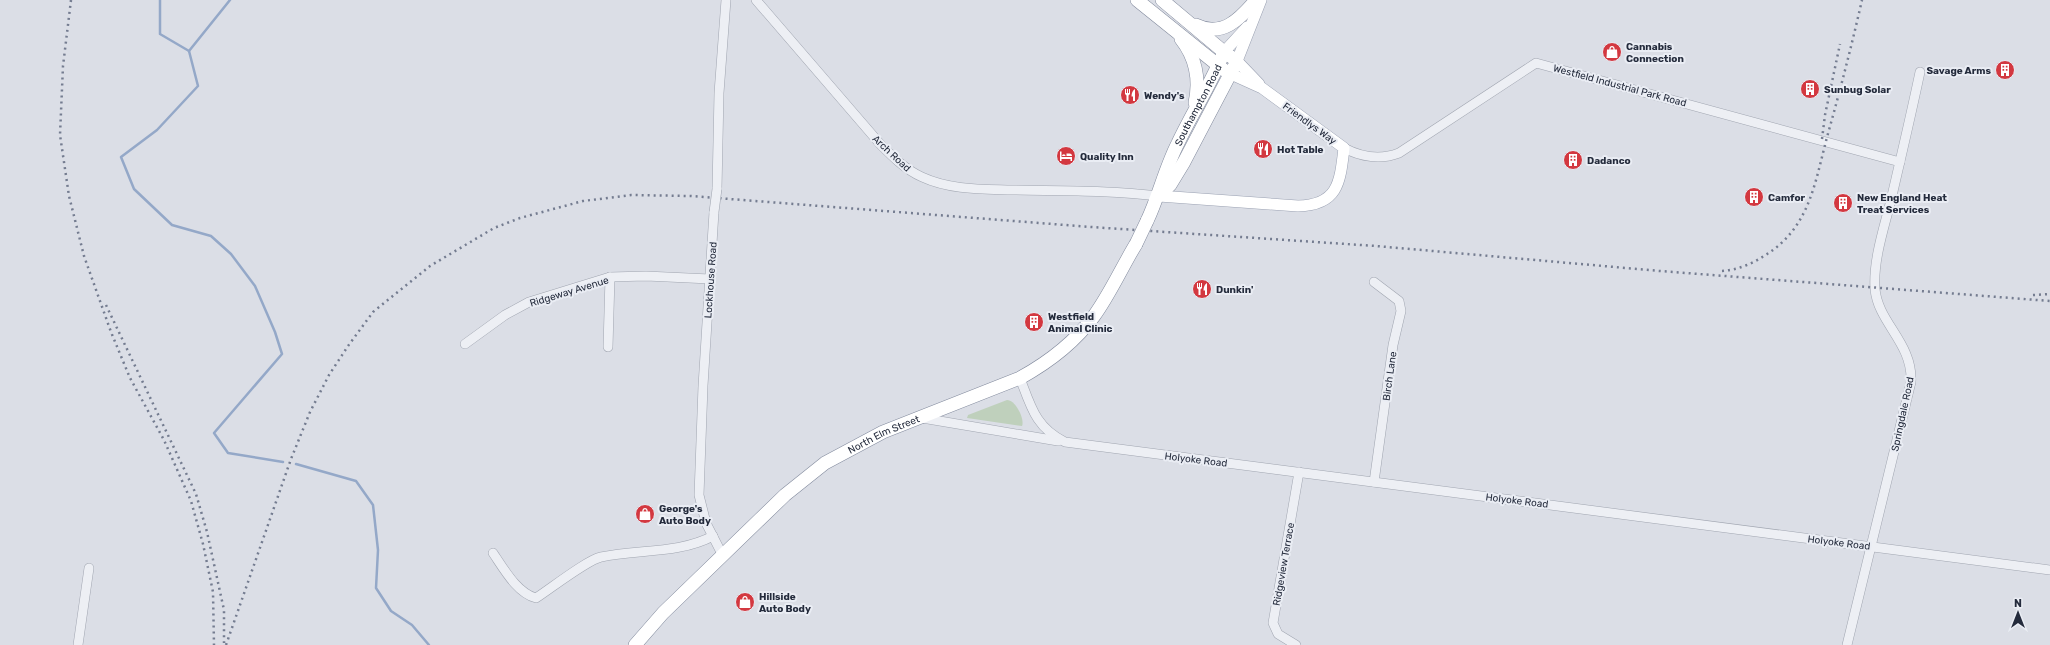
<svg xmlns="http://www.w3.org/2000/svg" width="2050" height="645" font-family="Rubik,sans-serif">
<style>
.green{fill:#bfd0bc}
.lines{fill:none;stroke-linecap:round;stroke-linejoin:round}
.stream{stroke:#94a8c8;stroke-width:2.5}
.minor-casing{stroke:#a0a5b0;stroke-width:10}
.major-casing{stroke:#9aa1b2;stroke-width:12}
.highway-casing{stroke:#828a9d;stroke-width:14}
.minor{stroke:#edeff4;stroke-width:9}
.major{stroke:#fff;stroke-width:11}
.highway{stroke:#fff;stroke-width:13}
.rail{stroke:#747c90;stroke-width:2.5;stroke-dasharray:2 4;stroke-linecap:butt}
.minor-bridge-casing{stroke:#a0a5b0;stroke-width:10;stroke-linecap:butt}
.highway-bridge-casing{stroke:#828a9d;stroke-width:14;stroke-linecap:butt}
.minor-bridge{stroke:#edeff4;stroke-width:9}
.highway-bridge{stroke:#fff;stroke-width:13}
.labels{text-anchor:middle;stroke-width:4;stroke-linejoin:round;paint-order:stroke}
.poi-label{font-size:10px;font-weight:bold;fill:#242b3c;stroke:#eaedf4;text-anchor:start}
.street-label{font-size:10px;fill:#242b3c;stroke:#eaedf4}
</style>
<rect width="100%" height="100%" fill="#dbdee6"/>
<path class="green" d="M1007,400c9,0 18,20 15,26l-55,-8 1,-3z"/>
<g class="lines">
<g class="stream">
<polyline points="160,0 160,34 189,51 198,86 157,130 121,157 134,189 172,225 211,236 231,254 255,286 275,332 282,354 214,433 228,453 283,462"/>
<polyline points="189,51 230,0"/>
<polyline points="296,464 356,481 373,505 378,550 376,588 391,611 412,625 429,645"/>
</g>
<defs>
<g id="minor">
<path d="M756,0l125,145c12,12 25,25 41,32 28,13 60,12 90,13 49,1 98,0 147,6"/>
<path d="M1344,148c17,9 37,12 55,5l137,-90 364,99"/>
<polyline points="717,189 719,93 726,0"/>
<polyline points="714,212 703,386 699,495 706,523 723,556"/>
<polyline points="465,344 505,315 529,302 610,277 646,276 710,279"/>
<polyline points="608,347 610,277"/>
<path d="M1020,378c11,29 16,50 45,64l985,128"/>
<polyline points="922,418 1058,441"/>
<polyline points="1374,482 1393,345 1401,311 1399,301 1374,282"/>
<path d="M493,553c11,16 24,40 43,45 14,-9 51,-38 65,-41 37,-8 78,-3 112,-21"/>
<polyline points="78,645 89,568"/>
<polyline points="1296,645 1278,634 1273,623 1299,472"/>
<path d="M1847,645l64,-263c2,-39 -33,-59 -36,-93 -2,-29 9,-61 16,-89 10,-43 20,-85 29,-128"/>
</g>
<g id="major">
<polyline points="1224,52 1247,27"/>
<polyline points="1259,84 1237,61 1261,0"/>
<path d="M1159,196l139,10c40,-1 42,-23 46,-58l-82,-60 -31,-14"/>
</g>
<g id="highway">
<polyline points="1137,0 1224,70"/>
<path d="M1196,25c26,13 44,-6 60,-25"/>
<path d="M1181,39c15,19 19,41 14,64"/>
<polyline points="1159,196 1170,185 1184,162 1237,61 1224,52 1162,0"/>
<path id="s1" d="M1147,221c12,-25 18,-53 31,-78 14,-30 33,-59 46,-91"/>
<path id="s2" d="M635,645l28,-32 122,-118 40,-32 58,-31 137,-54c29,-16 55,-36 74,-62 16,-22 28,-49 42,-72"/>
</g>
</defs>
<use href="#minor" class="minor-casing"/>
<use href="#major" class="major-casing"/>
<use href="#highway" class="highway-casing"/>
<use href="#minor" class="minor"/>
<use href="#major" class="major"/>
<use href="#highway" class="highway"/>
<g class="rail">
<polyline points="71,0 63,66 60,135 69,196 84,256 111,332 130,378 164,440 191,501 203,544 213,592 214,645"/>
<polyline points="1822,139 1825,115 1840,44"/>
<path d="M1722,271c15,-1 30,-7 42,-15 48,-29 51,-77 65,-126 12,-43 23,-86 33,-130"/>
<polyline points="2033,295 2050,294"/>
<polyline points="106,305 196,494 207,532 224,610 224,643"/>
<polyline points="226,645 291,459 310,412 329,375 348,346 373,312 430,266 494,228 520,218 583,201 631,195 691,196 1091,227 1376,246 1660,271 2050,301"/>
</g>
<defs>
<polyline id="minor-bridge" points="714,212 717,189"/>
<polyline id="highway-bridge" points="1136,244 1147,221"/>
</defs>
<use href="#minor-bridge" class="minor-bridge-casing"/>
<use href="#highway-bridge" class="highway-bridge-casing"/>
<use href="#minor-bridge" class="minor-bridge"/>
<use href="#highway-bridge" class="highway-bridge"/>
</g>
<defs>
<symbol id="shop-disc" viewBox="-11 -11 22 22"><circle r="9.5" fill="#d33840" stroke="#eaedf4"/><path d="M-5-2.5h2.3a2.7 3.5 0 0 1 5.4 0H5L5.5 6h-11ZM-1.5-2.5h3a1.5 2.3 0 0 0-3 0Z" fill="#fff"/></symbol>
<symbol id="building-disc" viewBox="-11 -11 22 22"><circle r="9.5" fill="#d33840" stroke="#eaedf4"/><path d="M-4-6H4V6H1V3H-1V6H-4ZM-2.5-4.3h1.7v1.8h-1.7ZM.8-4.3h1.7v1.8H.8ZM-2.5-1h1.7V.8h-1.7ZM.8-1h1.7V.8H.8Z" fill="#fff"/></symbol>
<symbol id="restaurant-disc" viewBox="-11 -11 22 22"><circle r="9.5" fill="#d33840" stroke="#eaedf4"/><path d="M-5-6h1v4h1v-4h1v4h1v-4h1v5L-1.5 .5V6h-2V.5L-5-1ZM5-6V6H3V1.5H1.5Q1.5-4 5-6Z" fill="#fff"/></symbol>
<symbol id="hotel-disc" viewBox="-11 -11 22 22"><circle r="9.5" fill="#d33840" stroke="#eaedf4"/><path d="M-6-4.5h1.5V1H6V5H4.5V3h-9V5H-6ZM-4 0a1.8 1.8 0 1 1 3.6 0ZM.5 0V-2.5h3Q6-2.5 6 0Z" fill="#fff"/></symbol>
</defs>
<g fill-rule="evenodd">
<use href="#shop-disc" x="1601" y="41" width="22" height="22"/>
<use href="#building-disc" x="1994" y="59" width="22" height="22"/>
<use href="#building-disc" x="1799" y="78" width="22" height="22"/>
<use href="#restaurant-disc" x="1119" y="84" width="22" height="22"/>
<use href="#restaurant-disc" x="1252" y="138" width="22" height="22"/>
<use href="#hotel-disc" x="1055" y="145" width="22" height="22"/>
<use href="#building-disc" x="1562" y="149" width="22" height="22"/>
<use href="#building-disc" x="1743" y="186" width="22" height="22"/>
<use href="#building-disc" x="1832" y="192" width="22" height="22"/>
<use href="#restaurant-disc" x="1191" y="278" width="22" height="22"/>
<use href="#building-disc" x="1023" y="311" width="22" height="22"/>
<use href="#shop-disc" x="634" y="503" width="22" height="22"/>
<use href="#shop-disc" x="734" y="591" width="22" height="22"/>
</g>
<g class="labels">
<g class="poi-label">
<text x="1626" y="50">Cannabis<tspan x="1626" dy="12">Connection</tspan></text>
<text x="1991" y="74" text-anchor="end">Savage Arms</text>
<text x="1824" y="93">Sunbug Solar</text>
<text x="1144" y="99">Wendy's</text>
<text x="1277" y="153">Hot Table</text>
<text x="1080" y="160">Quality Inn</text>
<text x="1587" y="164">Dadanco</text>
<text x="1768" y="201">Camfor</text>
<text x="1857" y="201">New England Heat<tspan x="1857" dy="12">Treat Services</tspan></text>
<text x="1216" y="293">Dunkin'</text>
<text x="1048" y="320">Westfield<tspan x="1048" dy="12">Animal Clinic</tspan></text>
<text x="659" y="512">George's<tspan x="659" dy="12">Auto Body</tspan></text>
<text x="759" y="600">Hillside<tspan x="759" dy="12">Auto Body</tspan></text>
</g>
<g class="street-label">
<text transform="translate(1620 85) rotate(15)" y="4">Westfield Industrial Park Road</text>
<text dy="4" stroke="none"><textPath href="#s1" startOffset="127">Southampton Road</textPath></text>
<text transform="translate(1310 123) rotate(36)" y="4">Friendlys Way</text>
<text transform="translate(892 153) rotate(43)" y="4">Arch Road</text>
<text transform="translate(710 280) rotate(-86)" y="4">Lockhouse Road</text>
<text transform="translate(569 291) rotate(-17)" y="4">Ridgeway Avenue</text>
<text transform="translate(1389 376) rotate(-82)" y="4">Birch Lane</text>
<text transform="translate(1902 414) rotate(-78)" y="4">Springdale Road</text>
<text dy="4" stroke="none"><textPath href="#s2" startOffset="329">North Elm Street</textPath></text>
<text transform="translate(1196 459) rotate(7)" y="4">Holyoke Road</text>
<text transform="translate(1517 500) rotate(7)" y="4">Holyoke Road</text>
<text transform="translate(1839 542) rotate(7)" y="4">Holyoke Road</text>
<text transform="translate(1283 564) rotate(-80)" y="4">Ridgeview Terrace</text>
</g>
</g>
<g transform="translate(2018 613)" stroke="#eaedf4" stroke-width="3" paint-order="stroke">
<path d="M0-3L7 15L0 10L-7 15Z" fill="#242b3c"/>
<text y="-6" font-size="11" font-weight="bold" text-anchor="middle" fill="#242b3c">N</text>
</g>
</svg>
